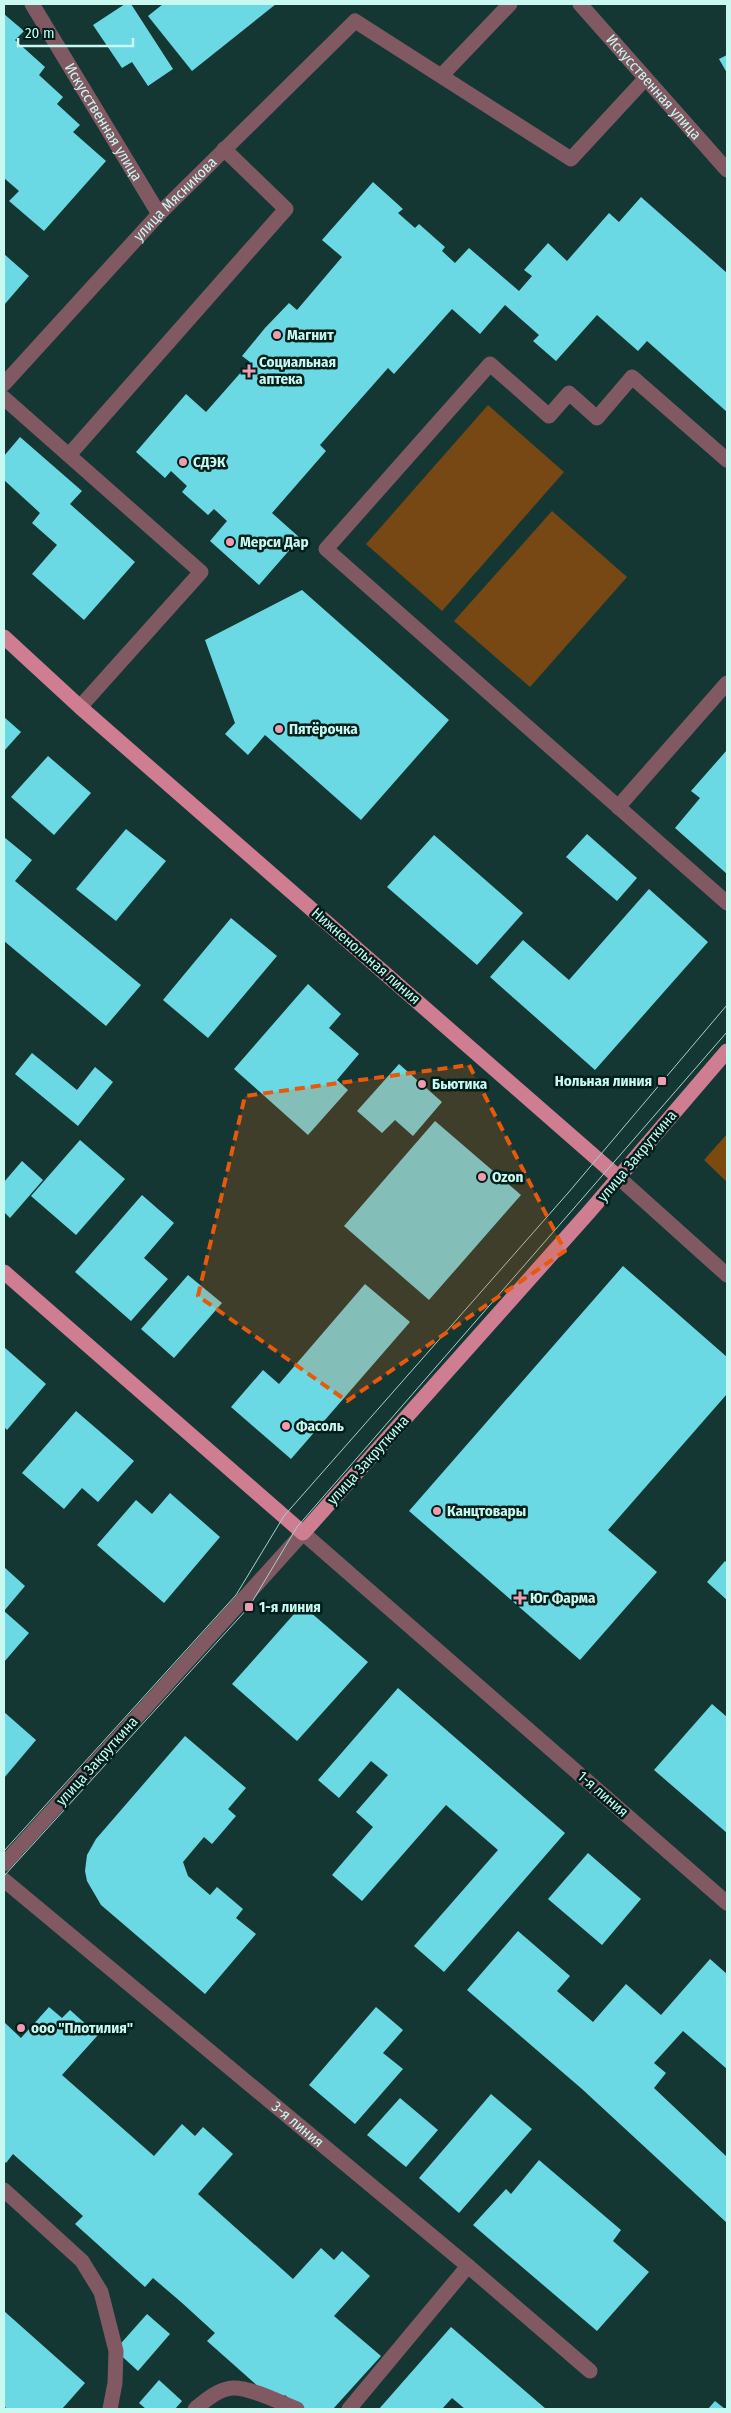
<svg xmlns="http://www.w3.org/2000/svg" width="731" height="2413" font-family="'Fira Sans Condensed',sans-serif">
<style>
.green{fill:#774813}
.forest{fill:#7c490e}
.building{fill:#6bd9e4}
.lines{fill:none;stroke-linecap:round;stroke-linejoin:round}
.minor{stroke:#815962;stroke-width:15}
.major{stroke:#cf7e92;stroke-width:15}
.tram{stroke:#a4d1ca;stroke-width:1}
.marked{fill:#e8590c;fill-opacity:0.2;stroke:#e8590c;stroke-width:4;stroke-dasharray:10 6;stroke-linejoin:round}
.poi-dot{fill:#f29ab0;stroke:#001e1a;stroke-width:2}
.labels{text-anchor:middle;stroke-width:5;stroke-linejoin:round;paint-order:stroke}
.street-label{font-size:15px;fill:#c8f8f0;stroke:#001e1a}
.poi-label{font-size:15px;font-weight:bold;fill:#c8f8f0;stroke:#001e1a;text-anchor:start}
</style>
<rect width="100%" height="100%" fill="#153733"/>
<g class="green">
<polygon points="488,405 564,472 442,611 366,544"/>
<polygon points="552,511 627,577 530,687 454,621"/>
</g>
<polygon class="forest" points="727,1134 727,1182 704,1160"/>
<g class="building">
<polygon points="125,4 131,4 173,69 148,86 132,62 122,68 93,25"/>
<polygon points="163,4 276,4 192,71 148,16"/>
<polygon points="4,14 24,31 15,40 45,67 39,75 63,97 57,104 80,125 73,132 106,161 44,231 9,201 19,191 4,178"/>
<polygon points="727,55 727,73 719,59"/>
<polygon points="373,182 403,209 398,213 415,228 419,224 445,247 442,251 455,263 469,248 519,291 532,276 524,270 548,243 567,261 609,213 619,222 641,197 727,273 727,412 647,341 638,351 597,315 556,361 533,341 539,335 505,305 480,334 452,309 394,374 388,368 320,445 326,451 272,513 300,538 259,585 210,541 227,521 214,509 208,515 182,492 187,486 171,471 165,478 136,452 186,394 206,412 250,362 242,356 265,328 289,303 297,310 342,257 322,240"/>
<polygon points="4,254 29,276 4,305"/>
<polygon points="20,437 82,491 70,504 135,562 84,620 32,574 57,545 32,523 40,513 4,480 4,456"/>
<polygon points="302,590 449,720 361,820 265,735 248,755 225,734 235,723 205,640"/>
<polygon points="4,717 21,732 4,751"/>
<polygon points="727,750 727,874 675,828 700,798 691,791"/>
<polygon points="48,756 91,793 54,835 11,797"/>
<polygon points="126,829 166,861 116,921 76,889"/>
<polygon points="587,834 637,878 617,901 566,857"/>
<polygon points="434,835 523,913 477,965 387,887"/>
<polygon points="4,837 32,860 15,881 141,985 106,1026 4,941"/>
<polygon points="649,889 708,942 595,1070 490,977 523,940 569,980"/>
<polygon points="231,918 277,956 208,1038 163,1000"/>
<polygon points="308,984 341,1014 329,1028 359,1054 337,1080 348,1090 308,1135 234,1069"/>
<polygon points="32,1053 77,1090 95,1067 113,1082 78,1126 15,1074"/>
<polygon points="399,1064 442,1102 413,1136 395,1120 382,1133 357,1111"/>
<polygon points="435,1121 521,1195 429,1300 344,1226"/>
<polygon points="80,1140 125,1179 76,1235 31,1196"/>
<polygon points="22,1161 43,1180 10,1218 4,1212 4,1182"/>
<polygon points="142,1195 174,1223 144,1258 168,1279 131,1321 75,1272"/>
<polygon points="623,1266 727,1357 727,1394 608,1530 657,1572 580,1660 409,1511"/>
<polygon points="188,1275 222,1303 174,1358 141,1329"/>
<polygon points="365,1284 410,1322 291,1459 231,1407 263,1370 279,1384"/>
<polygon points="4,1347 46,1384 7,1430 4,1427"/>
<polygon points="76,1411 134,1461 98,1502 82,1488 64,1509 22,1473"/>
<polygon points="170,1493 220,1537 164,1603 97,1545 136,1500 152,1514"/>
<polygon points="725,1561 727,1563 727,1600 707,1582"/>
<polygon points="4,1567 25,1586 4,1611 29,1633 4,1662"/>
<polygon points="302,1605 368,1662 297,1741 232,1684"/>
<polygon points="398,1688 565,1833 444,1972 414,1946 498,1850 446,1805 362,1901 332,1875 373,1827 356,1812 388,1775 371,1761 339,1798 318,1780"/>
<polygon points="712,1704 727,1717 727,1833 654,1770"/>
<polygon points="4,1712 36,1740 4,1778"/>
<polygon points="185,1736 246,1788 228,1809 236,1816 212,1844 204,1837 183,1862 188,1876 210,1895 217,1887 243,1909 236,1918 256,1934 205,1994 101,1905 87,1881 85,1871 87,1855 96,1839"/>
<polygon points="588,1853 641,1899 602,1945 548,1899"/>
<polygon points="518,1931 570,1976 557,1991 593,2022 626,1984 661,2015 710,1959 727,1974 727,2069 683,2031 654,2063 666,2073 654,2088 727,2157 727,2223 582,2089 467,1990"/>
<polygon points="49,2007 62,2018 70,2010 98,2035 62,2075 154,2156 182,2124 195,2136 203,2127 233,2154 198,2194 293,2279 321,2248 334,2260 342,2251 370,2276 334,2316 381,2356 333,2409 301,2409 285,2395 278,2404 207,2341 215,2333 181,2302 153,2278 145,2287 75,2224 83,2216 13,2154 6,2163 4,2161 4,2022 21,2038"/>
<polygon points="376,2007 403,2030 383,2053 403,2069 355,2124 309,2085"/>
<polygon points="491,2094 532,2129 459,2213 419,2178"/>
<polygon points="400,2098 438,2130 406,2167 367,2135"/>
<polygon points="539,2160 621,2230 613,2241 649,2272 597,2331 473,2225 506,2189 511,2194"/>
<polygon points="4,2311 85,2383 62,2409 7,2409 4,2406"/>
<polygon points="147,2314 170,2334 138,2371 115,2350"/>
<polygon points="451,2327 546,2409 465,2409 452,2398 442,2409 379,2409"/>
<polygon points="159,2380 182,2401 175,2409 146,2409 139,2403"/>
<polygon points="715,2401 725,2409 708,2409"/>
</g>
<g class="lines">
<g class="minor">
<path id="s1" d="M32,4l127,210"/>
<path id="s2" d="M580,4l147,166"/>
<polyline points="442,75 510,4"/>
<path id="s3" d="M4,384l155,-170 196,-193 216,138 74,-80"/>
<polyline points="4,398 201,572 80,707"/>
<polyline points="69,455 286,209 224,149"/>
<polyline points="727,460 632,377 597,418 569,393 549,416 490,364 326,549 727,903"/>
<polyline points="618,807 727,683"/>
<polyline points="618,1177 727,1275"/>
<polyline points="4,1864 303,1533 727,1903"/>
<path id="s4" d="M4,1880l464,386 122,105"/>
<polyline points="4,2190 82,2261 101,2292 116,2351 115,2383 110,2409"/>
<path d="M195,2409c11,-9 23,-20 38,-21 17,-1 48,15 64,21"/>
<polyline points="349,2409 468,2266"/>
</g>
<g class="major">
<polyline points="4,637 80,707 618,1177"/>
<polyline points="4,1272 303,1533 589,1212 727,1051"/>
</g>
<g class="tram">
<polyline points="4,1851 236,1595 284,1516 568,1193 727,1005"/>
<polyline points="4,1876 249,1607 297,1527 727,1032"/>
</g>
</g>
<path class="marked" d="M469,1065l96,186 -218,150 -149,-105 47,-200z"/>
<g class="poi-dot">
<circle cx="277" cy="335" r="5"/>
<path d="M246.5 363.5h5v5h5v5h-5v5h-5v-5h-5v-5h5z"/>
<circle cx="183" cy="462" r="5"/>
<circle cx="230" cy="542" r="5"/>
<circle cx="279" cy="729" r="5"/>
<rect x="657" y="1076" width="10" height="10" rx="2.5"/>
<circle cx="422" cy="1084" r="5"/>
<circle cx="482" cy="1177" r="5"/>
<circle cx="286" cy="1426" r="5"/>
<circle cx="437" cy="1511" r="5"/>
<path d="M517.5 1590.5h5v5h5v5h-5v5h-5v-5h-5v-5h5z"/>
<rect x="244" y="1602" width="10" height="10" rx="2.5"/>
<circle cx="21" cy="2028" r="5"/>
</g>
<g class="labels">
<g class="street-label">
<text dy="5" stroke="none"><textPath href="#s2" startOffset="111">Искусственная улица</textPath></text>
<text dy="5" stroke="none"><textPath href="#s1" startOffset="138">Искусственная улица</textPath></text>
<text dy="5" stroke="none"><textPath href="#s3" startOffset="252">улица Мясникова</textPath></text>
<text transform="translate(366 956) rotate(41)" y="5">Нижненольная линия</text>
<text transform="translate(637 1156) rotate(-50)" y="5">улица Закруткина</text>
<text transform="translate(368 1460) rotate(-48)" y="5">улица Закруткина</text>
<text transform="translate(97 1761) rotate(-48)" y="5">улица Закруткина</text>
<text transform="translate(603 1794) rotate(41)" y="5">1-я линия</text>
<text dy="5" stroke="none"><textPath href="#s4" startOffset="382">3-я линия</textPath></text>
</g>
<g class="poi-label">
<text x="287" y="340">Магнит</text>
<text x="259" y="367">Социальная<tspan x="259" dy="17">аптека</tspan></text>
<text x="193" y="467">СДЭК</text>
<text x="240" y="547">Мерси Дар</text>
<text x="289" y="734">Пятёрочка</text>
<text x="652" y="1086" text-anchor="end">Нольная линия</text>
<text x="432" y="1089">Бьютика</text>
<text x="492" y="1182">Ozon</text>
<text x="296" y="1431">Фасоль</text>
<text x="447" y="1516">Канцтовары</text>
<text x="530" y="1603">Юг Фарма</text>
<text x="259" y="1612">1-я линия</text>
<text x="31" y="2033">ооо "Плотилия"</text>
</g>
</g>
<rect width="731" height="2413" fill="none" stroke="#c8f8f0" stroke-width="10"/>
<path d="M18 38v8h115v-8" fill="none" stroke="#c8f8f0" stroke-width="2.5"/>
<text x="25" y="38" font-size="15" fill="#c8f8f0" stroke="#001e1a" stroke-width="4" paint-order="stroke">20 m</text>
</svg>
